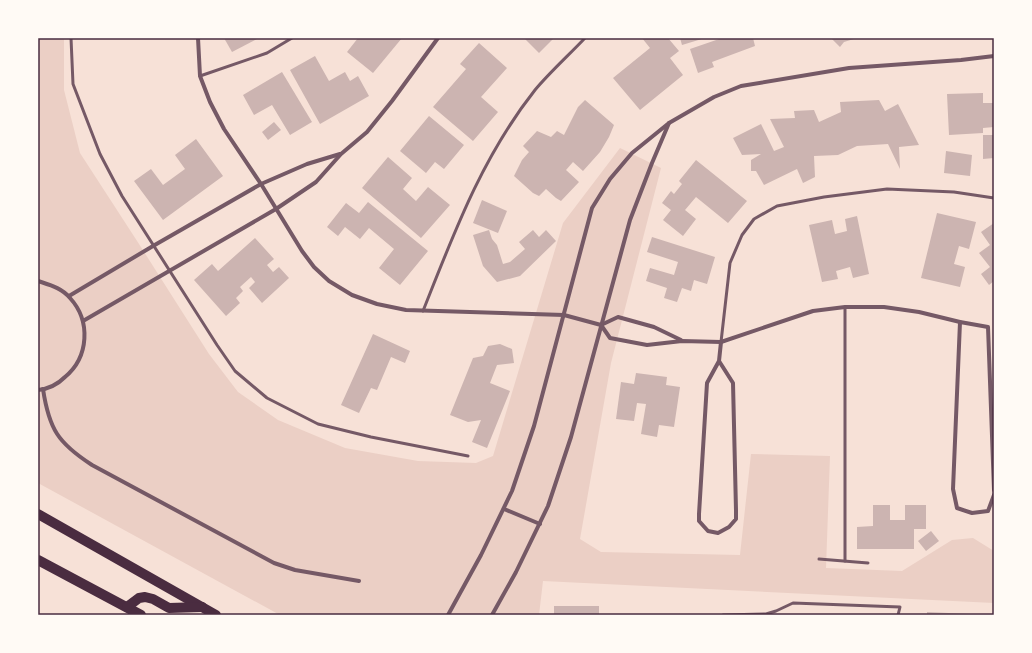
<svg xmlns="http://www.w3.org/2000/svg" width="1032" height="653" font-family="Spectral,serif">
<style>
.green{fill:#ebcfc5}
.building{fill:#ccb4b1}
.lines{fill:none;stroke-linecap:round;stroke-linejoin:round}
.service{stroke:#755966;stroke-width:3}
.minor{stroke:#755966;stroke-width:4}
.primary{stroke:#4a2c40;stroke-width:10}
.neatline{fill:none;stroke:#4a2c40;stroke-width:1.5}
</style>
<rect width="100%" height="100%" fill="#f7e1d7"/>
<polygon class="green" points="38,38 64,38 64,90 80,153 139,244 209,354 238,392 278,420 345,448 418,461 476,463 493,456 563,223 620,148 661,168 611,363 580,539 601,552 740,555 751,454 830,456 826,568 902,571 952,540 973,538 994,551 994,603 543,581 539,615 280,615 38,483"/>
<g class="building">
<polygon points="224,38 259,38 232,52"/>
<polygon points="358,38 402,38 373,73 347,52"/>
<polygon points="524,38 554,38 539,53"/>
<polygon points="642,38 668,38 679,51 670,58 683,75 640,110 613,78 650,48"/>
<polygon points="680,38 705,38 682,45"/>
<polygon points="722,38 753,38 755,46 712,62 714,67 698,73 690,49"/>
<polygon points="831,38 857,38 844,42 840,47"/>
<polygon points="479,43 507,68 481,97 498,112 473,141 433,107 466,69 460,64"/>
<polygon points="315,56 329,81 345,72 350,81 358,76 369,96 320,124 290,70"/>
<polygon points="282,72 312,122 290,135 272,105 254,115 243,95"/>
<polygon points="983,93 983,103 994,103 994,127 983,128 983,133 949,135 947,94"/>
<polygon points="585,100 614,125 609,137 600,152 583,171 573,162 566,170 579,182 561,201 556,198 546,189 539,196 533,193 514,176 522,160 529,152 523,146 537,131 551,137 557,131 564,135 578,107"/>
<polygon points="879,100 885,111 898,104 919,145 899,147 900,169 888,144 857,146 838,155 814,156 815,177 803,183 797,169 764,185 756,171 751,171 751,160 761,154 742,155 733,138 761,124 774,151 784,147 770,119 795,118 794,111 814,110 819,122 841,112 840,102"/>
<polygon points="429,116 464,145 444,169 435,162 426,173 400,151"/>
<polygon points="274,122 281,130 268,140 262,132"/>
<polygon points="983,135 994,135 994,158 983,159"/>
<polygon points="196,139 223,176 163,220 134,181 151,169 163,185 185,169 175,155"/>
<polygon points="946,151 972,155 970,176 944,173"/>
<polygon points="388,157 412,178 403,189 416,201 428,187 450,205 421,238 362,188"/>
<polygon points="696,160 747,201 728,223 696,197 685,210 696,219 683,236 663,220 671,210 662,203 671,191 674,194 682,184 679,181"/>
<polygon points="482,200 507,211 498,233 473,223"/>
<polygon points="368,202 428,251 400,285 379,268 394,249 369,228 360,239 345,227 338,236 327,227 346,203 359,213"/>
<polygon points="937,213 976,222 969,249 959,246 954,264 965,267 960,287 921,278"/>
<polygon points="857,216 869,274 853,278 850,267 836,271 838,279 822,282 809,225 832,220 835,234 847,231 845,219"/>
<polygon points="994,223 994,281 989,285 981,274 990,267 979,253 990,245 981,232"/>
<polygon points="489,230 492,239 497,245 503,264 510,262 525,249 519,242 533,230 539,237 546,230 556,241 520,276 497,282 483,266 473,235"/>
<polygon points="652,237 715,257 707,284 694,280 691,291 682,288 677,302 664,298 667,288 646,281 650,268 674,275 678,262 647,252"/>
<polygon points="255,238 274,259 267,265 273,272 279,267 289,278 262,303 249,288 255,282 251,277 240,287 243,291 236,298 240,303 226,316 194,280 212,264 218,271"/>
<polygon points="373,334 410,351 405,363 391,357 377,390 371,388 359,413 341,405"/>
<polygon points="500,344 512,349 514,363 497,365 490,383 510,391 487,448 472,442 481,420 468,422 450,415 473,358 483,356 488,346"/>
<polygon points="636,373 667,377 666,385 680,387 674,427 659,425 657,437 641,434 646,404 637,403 634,421 616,419 621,382 634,384"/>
<polygon points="873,505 890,505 890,520 905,520 905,505 926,505 926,529 914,529 914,549 857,549 857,527 873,526"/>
<polygon points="931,531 939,541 926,551 918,541"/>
<rect x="554" y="606" width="45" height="9"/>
<polygon points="927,612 970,614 970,615 927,615"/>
</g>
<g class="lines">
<g class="service">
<polyline points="71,38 73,84 100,154 122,196 217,345 235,371 267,398 318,424 371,437 468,456"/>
<polyline points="200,76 267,53 292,38"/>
<path d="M423,311c31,-78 59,-154 112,-221 15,-18 34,-35 50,-52"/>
<polyline points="721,342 730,263 742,235 754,219 777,206 824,197 887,189 954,192 994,198"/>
<polyline points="819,559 868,563"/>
<polyline points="845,561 845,307"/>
<polyline points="723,615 766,614 776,611 793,603 900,607 898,615"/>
</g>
<g class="minor">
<polyline points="198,38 200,76 210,102 224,129 261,184 302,251 314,267 329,281 352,295 377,304 406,310 564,315 601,325"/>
<path d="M38,281c12,4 24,7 32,17 21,23 19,59 -5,79 -7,7 -17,12 -27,13"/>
<polyline points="69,296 153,246 261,184 307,164 340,154"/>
<polyline points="83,321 276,209 316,182 341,154 367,132 392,101 438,38"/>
<polyline points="960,322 953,489 957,508 972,513 988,511 994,495"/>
<polyline points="601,325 610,338 647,345 682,341 721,342 813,311 845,307 884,307 919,312 960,322 988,327 994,490"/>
<polyline points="601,325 618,317 654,327 681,340"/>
<polyline points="719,361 733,383 736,510 736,519 729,527 718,533 708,531 699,521 699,514 707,383 719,361 721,342"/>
<path d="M43,389c6,40 15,54 49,76l182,98 21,7 64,11"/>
<polyline points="504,509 540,524"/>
<polyline points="448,615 481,555 512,491 534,426 592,208 610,179 632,153 669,123 714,97 741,86 849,68 961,60 994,56"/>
<polyline points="492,615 516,572 548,506 571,437 630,220 652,163 669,123"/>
</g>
<g class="primary">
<polyline points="38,514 216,615"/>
<polyline points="38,560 141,615"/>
<polyline points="127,607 139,598 145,597 153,599 169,608 202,607"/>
</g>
</g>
<rect width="1032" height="653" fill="none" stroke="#fffaf5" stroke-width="78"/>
<rect x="39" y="39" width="954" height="575" class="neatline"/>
</svg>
